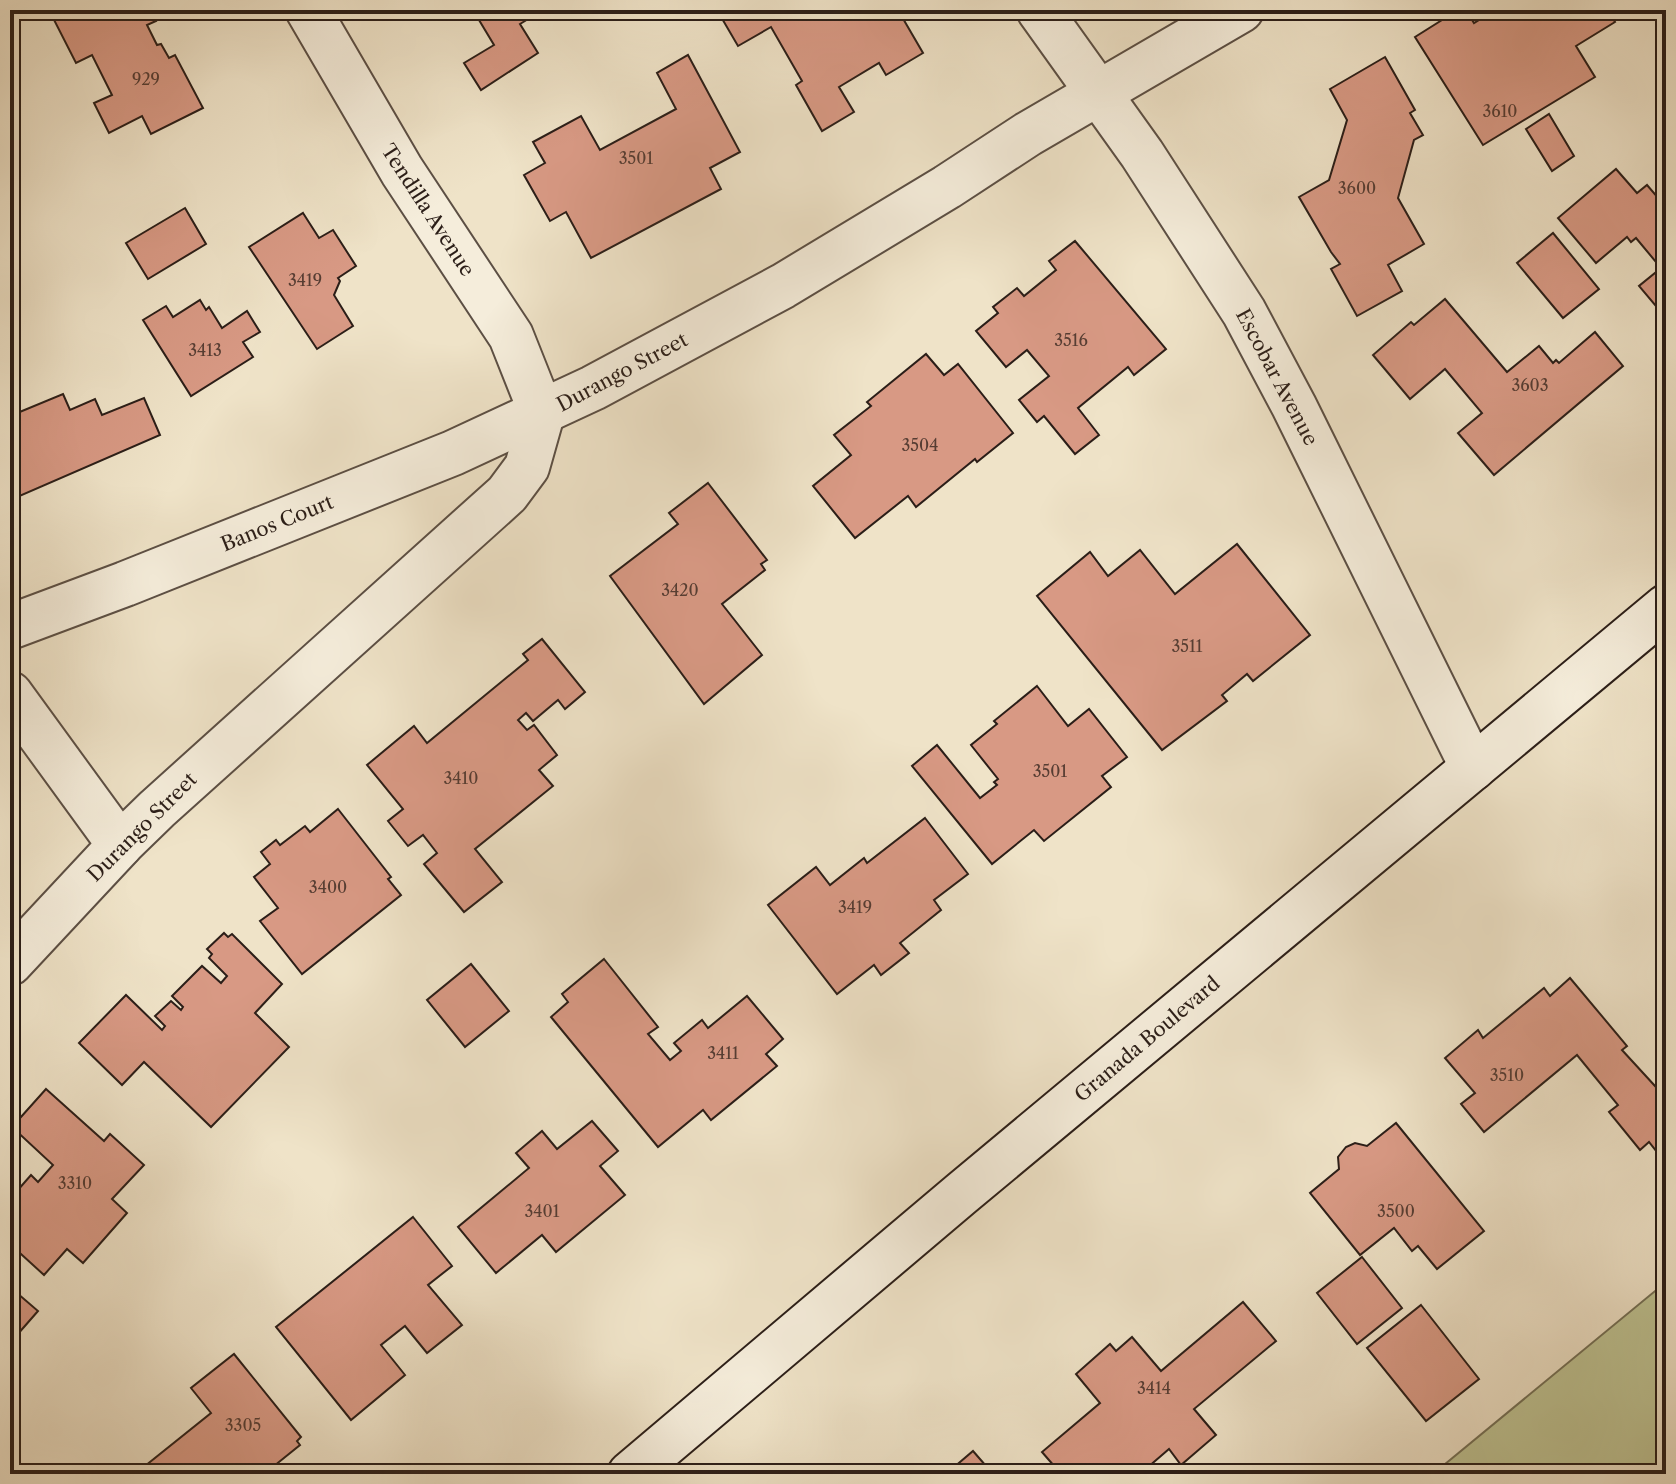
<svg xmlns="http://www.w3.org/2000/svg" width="1676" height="1484" font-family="'Libre Caslon Text',serif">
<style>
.green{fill:#bec393;stroke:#747056;stroke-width:2}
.building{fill:#d89984;stroke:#2b1e18;stroke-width:2}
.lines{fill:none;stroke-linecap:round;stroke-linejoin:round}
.street-casing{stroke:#5c4f44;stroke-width:48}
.secondary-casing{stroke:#2b1e18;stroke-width:48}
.street{stroke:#f5eddb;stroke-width:44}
.secondary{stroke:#f5eddb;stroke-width:44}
.labels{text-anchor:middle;stroke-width:7;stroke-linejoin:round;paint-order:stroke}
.number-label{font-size:16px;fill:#563d33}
.street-label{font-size:20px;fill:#2b1e18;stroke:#f5eddb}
</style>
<rect width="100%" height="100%" fill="#efe3c8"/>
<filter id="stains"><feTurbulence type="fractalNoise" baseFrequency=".0025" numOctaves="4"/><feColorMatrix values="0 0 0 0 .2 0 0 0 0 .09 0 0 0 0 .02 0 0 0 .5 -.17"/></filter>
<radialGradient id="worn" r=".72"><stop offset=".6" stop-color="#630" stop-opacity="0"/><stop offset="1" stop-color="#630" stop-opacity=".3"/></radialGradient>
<polygon class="green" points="1666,1282 1666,1474 1433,1474"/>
<g class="building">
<polygon points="49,10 150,10 156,21 147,25 157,45 161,44 169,58 175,55 203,108 151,134 142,116 109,133 94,103 112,95 92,55 76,63"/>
<polygon points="473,10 543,10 520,24 538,53 481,90 464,63 494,45"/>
<polygon points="717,10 816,10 822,19 837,10 898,10 923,53 886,75 879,63 839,87 854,112 822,131 796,85 802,81 771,27 738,46"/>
<polygon points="1458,10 1466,10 1474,23 1495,10 1608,10 1615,22 1576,46 1595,77 1483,145 1415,37"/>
<polygon points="688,55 740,152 710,168 721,189 591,258 566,212 550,221 524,175 545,163 533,142 581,116 600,150 676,109 657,73"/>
<polygon points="1385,57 1415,110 1410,113 1423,135 1414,140 1398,198 1424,244 1388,265 1402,291 1357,316 1331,269 1340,264 1331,252 1299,197 1329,180 1347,120 1330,89"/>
<polygon points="1549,114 1574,156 1552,171 1526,129"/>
<polygon points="1616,169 1637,193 1647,185 1666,207 1666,318 1639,286 1661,268 1636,238 1631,242 1627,237 1596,263 1558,218"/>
<polygon points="185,208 206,244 148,279 126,243"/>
<polygon points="303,213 319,238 333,230 356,266 338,278 340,281 334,295 353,326 317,349 249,247"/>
<polygon points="1553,233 1599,289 1563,318 1517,263"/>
<polygon points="1075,241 1166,349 1134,375 1128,367 1078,408 1099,435 1075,454 1044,416 1037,422 1019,400 1049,376 1027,350 1006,367 976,331 998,313 993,307 1017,288 1024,296 1056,270 1049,261"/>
<polygon points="1445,299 1507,372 1539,346 1553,363 1556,360 1559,363 1595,332 1623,366 1494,475 1458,433 1482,413 1445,369 1410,399 1373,355 1411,322 1414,325"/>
<polygon points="200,300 206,310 209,307 222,328 247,311 260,332 243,342 253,357 191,396 143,320 166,306 173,317"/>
<polygon points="926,354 944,375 958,364 1013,433 977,462 975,459 916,507 908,496 855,538 813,486 851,455 834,435 871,406 867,402"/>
<polygon points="63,394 70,410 95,399 102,415 144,398 160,435 15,498 10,486 10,416"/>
<polygon points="708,483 767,560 761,564 765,570 722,604 762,655 704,704 610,576 678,524 669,513"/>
<polygon points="1237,544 1310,635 1253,681 1247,674 1222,695 1227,701 1162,750 1037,596 1090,552 1108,576 1140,550 1175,594"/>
<polygon points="542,639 585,692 565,709 558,700 533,721 526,713 518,720 527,730 534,725 557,755 539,770 553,786 475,849 502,882 464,912 424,864 437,853 423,835 408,846 388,821 403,809 367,765 414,726 427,743 528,660 523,654"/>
<polygon points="1037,686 1068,726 1089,709 1127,757 1102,776 1111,787 1044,841 1034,830 992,864 912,766 937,745 980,798 997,785 994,782 998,779 971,745 997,724 994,721"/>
<polygon points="338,809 391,877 388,879 401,895 302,974 260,921 278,908 254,877 270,864 261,852 276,840 280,845 305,826 310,832"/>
<polygon points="925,818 968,874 934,900 941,910 900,943 909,953 881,975 874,965 837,994 768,905 816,867 830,885 864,858 867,863"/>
<polygon points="224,933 228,937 232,934 282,984 255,1013 289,1047 211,1127 144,1062 122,1085 79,1043 126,995 162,1030 165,1026 155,1016 171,1001 181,1010 183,1007 172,996 202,966 221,983 227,976 209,958 212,954 207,949"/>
<polygon points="604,959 658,1027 648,1034 670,1060 681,1051 674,1043 702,1020 708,1028 747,996 783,1039 766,1054 777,1066 711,1120 703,1110 658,1147 551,1017 568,1002 562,994"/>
<polygon points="471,964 509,1011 465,1047 427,1000"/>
<polygon points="1570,978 1627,1046 1622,1050 1666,1098 1666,1145 1657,1152 1649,1142 1640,1150 1609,1112 1618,1105 1577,1055 1484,1132 1461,1104 1475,1093 1445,1058 1478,1030 1483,1038 1544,988 1550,996"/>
<polygon points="46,1089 104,1141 110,1134 144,1165 112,1199 127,1213 83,1263 67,1249 44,1275 10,1244 10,1185 17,1191 31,1175 38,1182 53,1165 12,1127"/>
<polygon points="592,1121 618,1151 600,1166 625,1195 556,1252 542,1235 496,1273 458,1227 529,1168 516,1153 542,1131 557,1149"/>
<polygon points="1396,1123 1484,1231 1437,1269 1418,1246 1412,1251 1394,1228 1360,1255 1310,1193 1339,1169 1338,1157 1346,1147 1355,1143 1367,1146"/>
<polygon points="413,1217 452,1266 428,1285 462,1325 427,1353 405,1326 381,1345 405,1375 351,1420 276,1327"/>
<polygon points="1362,1257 1402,1308 1357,1344 1317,1293"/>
<polygon points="10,1287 38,1311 10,1343"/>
<polygon points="1243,1302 1276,1341 1194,1409 1216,1435 1181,1465 1169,1449 1140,1474 1061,1474 1042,1452 1100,1403 1076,1374 1110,1344 1116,1351 1132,1337 1161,1371"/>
<polygon points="1421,1305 1479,1379 1426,1421 1367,1348"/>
<polygon points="234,1354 301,1437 297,1441 300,1445 269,1470 273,1474 135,1474 211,1413 191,1388"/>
<polygon points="973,1451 993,1474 946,1474"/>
</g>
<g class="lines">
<defs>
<g id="street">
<polyline points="308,10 402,171 511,336 542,414"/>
<polyline points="1039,10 1142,154 1244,312 1294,406 1473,768"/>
<polyline points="10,627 125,584 453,453 593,388 783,286 947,187 1028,134 1241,10"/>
<polyline points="10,694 120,845"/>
<polyline points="10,963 123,842 157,809 507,494 527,467 542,414"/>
</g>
<polyline id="secondary" points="630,1474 961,1194 1666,607"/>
</defs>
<use href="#street" class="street-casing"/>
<use href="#secondary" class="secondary-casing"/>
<use href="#street" class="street"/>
<use href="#secondary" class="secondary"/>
</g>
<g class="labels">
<g class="number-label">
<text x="146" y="85">929</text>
<text x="1500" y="117">3610</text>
<text x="636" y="164">3501</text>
<text x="1357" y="194">3600</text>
<text x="305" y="286">3419</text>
<text x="1071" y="346">3516</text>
<text x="205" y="356">3413</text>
<text x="1530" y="391">3603</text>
<text x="920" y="451">3504</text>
<text x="680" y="596">3420</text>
<text x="1187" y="652">3511</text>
<text x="1050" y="777">3501</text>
<text x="461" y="784">3410</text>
<text x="328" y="893">3400</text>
<text x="855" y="913">3419</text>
<text x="723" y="1059">3411</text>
<text x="1507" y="1081">3510</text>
<text x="75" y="1189">3310</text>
<text x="542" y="1217">3401</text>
<text x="1396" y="1217">3500</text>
<text x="1154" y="1394">3414</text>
<text x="243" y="1431">3305</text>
</g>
<g class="street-label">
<text transform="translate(428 210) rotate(57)" y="7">Tendilla Avenue</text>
<text transform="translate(622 372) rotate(-28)" y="7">Durango Street</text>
<text transform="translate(1277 377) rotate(62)" y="7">Escobar Avenue</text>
<text transform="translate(277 523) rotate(-22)" y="7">Banos Court</text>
<text transform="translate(142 827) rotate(-45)" y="7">Durango Street</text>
<text transform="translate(1147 1039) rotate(-40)" y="7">Granada Boulevard</text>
</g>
</g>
<rect width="1676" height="1484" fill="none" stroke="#efe3c8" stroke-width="40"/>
<rect x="12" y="12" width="1652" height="1460" fill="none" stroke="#2b1e18" stroke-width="4"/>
<rect x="20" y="20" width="1636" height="1444" fill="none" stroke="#2b1e18" stroke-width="2"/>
<rect width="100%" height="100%" filter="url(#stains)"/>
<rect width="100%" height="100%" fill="url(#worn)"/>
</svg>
